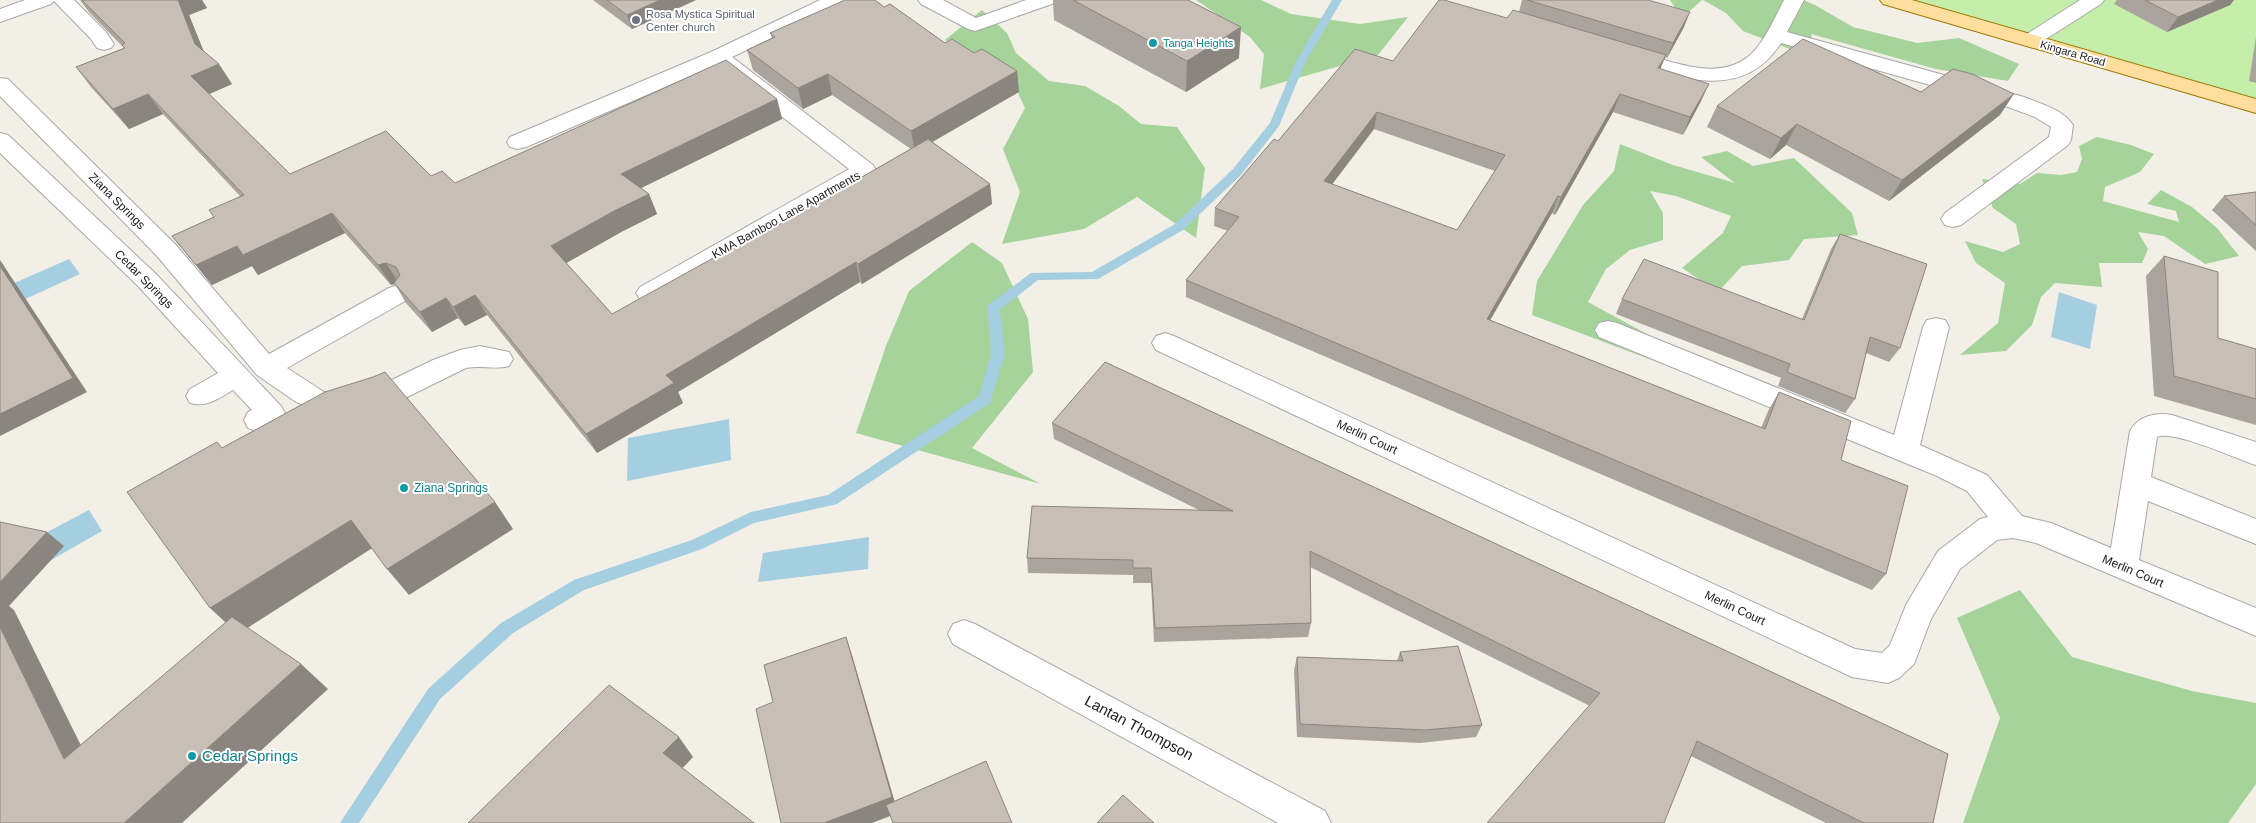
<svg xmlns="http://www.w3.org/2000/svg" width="2256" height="823" font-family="Arial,sans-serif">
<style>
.grass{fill:#c6eeab}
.forest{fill:#a5d39a}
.water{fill:#a5cee1}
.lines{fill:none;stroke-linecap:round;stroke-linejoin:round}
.stream{fill:#a5cee1;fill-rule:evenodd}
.minor-casing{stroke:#a8a8a8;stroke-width:2}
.major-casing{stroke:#9d7700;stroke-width:2}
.minor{fill:#fff;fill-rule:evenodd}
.major{fill:#ffde9e;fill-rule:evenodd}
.wall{fill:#aba39d;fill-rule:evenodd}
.shaded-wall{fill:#8b857f}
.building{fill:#c7beb6;stroke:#8b857f;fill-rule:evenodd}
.worship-dot{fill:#6b7280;stroke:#fff;stroke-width:2}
.culture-dot{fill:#0f9aa8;stroke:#fff;stroke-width:2}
.labels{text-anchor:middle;stroke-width:4;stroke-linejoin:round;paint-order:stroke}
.far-worship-label{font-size:11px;fill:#5b616d;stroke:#fff;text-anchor:start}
.far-culture-label{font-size:11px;fill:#0d838f;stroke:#fff;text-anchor:start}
.far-street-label{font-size:11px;fill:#212121;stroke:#fff}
.street-label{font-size:12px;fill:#212121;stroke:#fff}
.culture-label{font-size:12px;fill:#0d838f;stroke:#fff;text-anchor:start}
.near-street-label{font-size:15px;fill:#212121;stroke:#fff}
.near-culture-label{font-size:15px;fill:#0d838f;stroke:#fff;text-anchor:start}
</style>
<rect width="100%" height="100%" fill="#f2efe7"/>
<polygon class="grass" points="1900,0 2256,0 2256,100"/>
<g class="forest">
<polygon points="1196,0 1261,0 1291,14 1360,24 1408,17 1378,55 1260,89 1264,54 1250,37"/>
<polygon points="1670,0 1702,0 1682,18"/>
<polygon points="1703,0 1803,0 1815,5 1853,27 1917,43 1959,38 2019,64 2008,81 1936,69 1811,34 1816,59 1743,31 1726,13"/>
<polygon points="982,10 1007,33 1016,53 1049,81 1085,86 1119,106 1141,124 1177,127 1205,168 1196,238 1137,197 1084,229 1002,244 1020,192 1003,149 1025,108 1009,73 945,40"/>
<polygon points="2097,137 2131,145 2154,154 2140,172 2105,187 2103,201 2179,222 2176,211 2147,204 2161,190 2192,207 2217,228 2239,256 2205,264 2164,236 2138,232 2148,249 2142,263 2099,263 2102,287 2055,283 2041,297 2032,325 2006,351 1960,355 1998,323 2005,283 1976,263 1965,241 2003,252 2020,244 2016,224 1993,208 1982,179 2020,184 2037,173 2061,175 2077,172 2082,159 2079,146"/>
<polygon points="1620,144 1673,165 1735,183 1701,157 1727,151 1753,166 1794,158 1852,213 1858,235 1804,239 1789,260 1742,266 1718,292 1682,268 1723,233 1731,216 1676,196 1650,191 1663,213 1663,240 1630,250 1606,269 1588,302 1667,345 1676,369 1532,315 1537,281 1583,205 1614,171"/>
<polygon points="972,242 1002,263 1028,319 1033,372 972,448 1041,484 856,433 886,346 909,291"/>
<polygon points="2020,590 2072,657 2192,691 2256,703 2256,784 2228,823 1963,823 2000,718 1957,618"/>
</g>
<g class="water">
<polygon points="69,259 80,274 21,301 10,285"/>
<polygon points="2059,292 2097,305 2090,349 2051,337"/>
<polygon points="729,419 731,460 627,481 628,438"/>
<polygon points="89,510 102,531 32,571 19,547"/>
<polygon points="869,537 868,569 758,582 763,553"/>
</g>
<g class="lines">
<polygon class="stream" points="1332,0 1342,0 1305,63 1279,126 1241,175 1183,230 1098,279 1038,280 1000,310 1005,354 990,403 837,504 754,523 702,549 584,590 513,633 440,699 359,823 340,823 428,689 501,623 574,580 692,540 751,512 828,495 979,396 991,354 987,308 988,305 1031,273 1092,272 1175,224 1233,169 1270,123 1295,63"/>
<defs>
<g id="minor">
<polygon points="25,0 74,0 106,32 114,44 111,48 104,50 97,48 91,39 54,1 51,4 0,22 0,9"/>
<polygon points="820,0 846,0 843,4 732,57 873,165 876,170 873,175 658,299 649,302 640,299 636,293 640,287 849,169 716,65 526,147 518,149 510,147 507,142 510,137 711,52"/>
<polygon points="918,0 943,0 976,18 1026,0 1055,0 1052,4 975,31 968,29 921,4"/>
<path d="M1784,0h20l-17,32 237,65c17,7 38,12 49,28l-2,15 -3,5 -107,80 -8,2 -8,-2 -4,-6 4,-6 104,-76 2,-10 -16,-10 -27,-10 -227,-64c-40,62 -106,33 -163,15l-3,-4 3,-4 7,-2c40,10 97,40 130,2 13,-15 20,-33 29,-50z"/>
<polygon points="2080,0 2104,0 2101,4 2038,44 2031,46 2024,44 2021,40 2024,36"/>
<path d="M0,78l8,1 167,165 94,110 120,-66 9,-3 9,3 4,6 -4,6 -120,68 37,24 8,4 15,1 26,-8 60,-29 27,-10 20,-4 29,6 4,7 -4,7c-14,4 -28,-1 -43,2l-73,36 -46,14 -15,-2 -36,-14 -39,-27 -100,-119 -157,-160z"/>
<path d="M0,133l8,2 147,138 126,133 4,7 -4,7 -23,11 -10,-3 -4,-8 4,-8 4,-2 -19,-20c-14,8 -26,18 -43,13l-4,-7 4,-7 28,-16 -81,-88 -137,-132z"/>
<path d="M1936,318l9,2 4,7 -29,118 67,30 35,41 29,7 60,25 19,-117c8,-15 26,-19 42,-16l84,27v23c-19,-6 -84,-36 -99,-28l-6,40 105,42v25l-108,-43 -9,59 117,48v28l-220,-93 -23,-5 -16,2 -37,29 -29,50 -17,45 -15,14 -11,5 -36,-6 -696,-327 -4,-7 4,-7 9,-3 9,3 681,313 27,4 8,-8 16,-40 32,-54 42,-32 8,-2 -21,-26 -30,-15 -338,-139 -4,-7 4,-7 9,-2 9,2 277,112 29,-108 4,-7z"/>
<polygon points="964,620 975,624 1325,811 1331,823 1278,823 953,644 948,634 953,624"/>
</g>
<polygon id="major" points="1880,0 1912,0 2256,99 2256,113 1883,4"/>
</defs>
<use href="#minor" class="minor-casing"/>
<use href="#major" class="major-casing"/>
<use href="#minor" class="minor"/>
<use href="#major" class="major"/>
</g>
<g class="wall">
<polygon points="80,0 202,0 207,8 189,15 203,51 232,84 209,94 290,174 431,176 455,183 777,99 782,119 641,188 649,194 657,214 623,231 566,263 612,314 775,227 911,149 832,95 803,109 753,70 747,50 772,38 770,33 884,7 945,43 974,53 1017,71 1019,92 932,142 990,184 992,204 862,284 860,282 678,392 683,403 597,453 487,315 465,326 458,318 432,332 406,303 395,284 391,285 345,233 258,275 252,266 212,285 172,236 214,217 240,196 163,114 129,129 91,87 76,67 124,48 89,12"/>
<polygon points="593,0 696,0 632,29"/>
<polygon points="1053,0 1188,0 1239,58 1186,92 1054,20"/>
<path d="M1522,0h126l36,27 -17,31 -2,-1 -5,12 41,32 -18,34 -70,-23 -58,103 -3,-2 -62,107 271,108 8,-19 10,-17 62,68 45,114 -14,16 -686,-293v-17l42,-49 -14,-5 1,-18 63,-67 115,-80 114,-43 12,-6zM1374,129l121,42 -38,59 -125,-46z"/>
<polygon points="2117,0 2234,0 2230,5 2167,32 2114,4"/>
<polygon points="2256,37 2256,83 2249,81"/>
<polygon points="1921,92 2000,115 1889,201 1786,145 1770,159 1707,127 1717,106"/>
<polygon points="2256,192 2256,251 2212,210 2224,196"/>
<polygon points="1840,234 1900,348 1889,362 1866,353 1855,399 1845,413 1778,386 1781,378 1616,314 1622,299 1802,319 1831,249"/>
<polygon points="2164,256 2218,338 2256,349 2256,425 2154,396 2146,276"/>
<polygon points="1052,423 1933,823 1826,823 1310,567 1311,623 1308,637 1154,642 1151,583 1133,583 1133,575 1028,573 1027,558 1199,510 1054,439"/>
<polygon points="1400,652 1482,725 1476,737 1420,743 1297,737 1294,670 1297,657 1397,661"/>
</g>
<g class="shaded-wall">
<polygon points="178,0 202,0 207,8 189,15 209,64 195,44"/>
<polygon points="660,0 696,0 632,29 627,15"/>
<polygon points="2218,0 2234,0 2230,5 2167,32 2178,17"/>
<polygon points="1690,12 1684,27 1667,58 1673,43"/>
<polygon points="1241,27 1239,58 1186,92 1187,61"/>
<polygon points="1666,55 1659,72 1658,68"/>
<polygon points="219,64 232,84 205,96 191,76"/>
<polygon points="1017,71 1019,92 915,152 911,131"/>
<polygon points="828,74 832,95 803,109 798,88"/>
<polygon points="1709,84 1701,101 1683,135 1690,117"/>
<polygon points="148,94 163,114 129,129 113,109"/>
<polygon points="1620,94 1613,112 1555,215 1561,197"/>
<polygon points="2014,94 2000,115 1889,201 1902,180"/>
<polygon points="777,99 782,119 629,194 621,174"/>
<polygon points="1377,112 1374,129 1321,199 1324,181"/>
<polygon points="1797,124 1786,145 1770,159 1781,138"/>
<polygon points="990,184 992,204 862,284 858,264"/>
<polygon points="649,194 657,214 623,231 561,266 551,246 614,211"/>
<polygon points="1558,196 1552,213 1481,336 1487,319"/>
<polygon points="332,213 345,233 258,275 252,266 212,285 196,265 237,246"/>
<polygon points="0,260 87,392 0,436"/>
<polygon points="856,262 860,282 678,392 683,403 597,453 586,434 666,375"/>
<polygon points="386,263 399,283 391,285 378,265"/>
<polygon points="475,295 487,315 465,326 453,307"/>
<polygon points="446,298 458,318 432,332 420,312"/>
<polygon points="495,502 513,529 409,595 387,569"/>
<polygon points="351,520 374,547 238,634 210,608"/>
<polygon points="47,532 64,546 9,606 14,610 99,782 64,759 0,627 0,582"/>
<polygon points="846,637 852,655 898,813 872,823 824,823"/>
<polygon points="301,664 328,689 182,823 124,823"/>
<polygon points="679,737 693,757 677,774 663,753"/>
</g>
<g class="building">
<polygon points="82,0 178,0 195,44 219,64 191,76 290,174 386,131 431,176 442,171 455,183 726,60 777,99 621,174 649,194 614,211 551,246 612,314 773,225 775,227 928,139 990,184 858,264 856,262 666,375 674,383 586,434 475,295 453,307 446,298 420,312 394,283 400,275 396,267 386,263 378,265 332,213 243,255 237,246 196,265 172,236 214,217 209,210 244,195 148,94 113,109 76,67 125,48 122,45 125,43"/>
<polygon points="607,0 660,0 627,15"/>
<polygon points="845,0 875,0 884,7 890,4 945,43 952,39 974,53 982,49 1017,71 911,131 828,74 798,88 747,50 775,37 770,33"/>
<polygon points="1073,0 1188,0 1241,27 1187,61"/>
<path d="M1439,0h5l63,18 6,-8 153,45 -8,13 51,16 -19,33 -70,-23 -59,103 -3,-1 -71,123 278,110 14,-37 72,29 -10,39 67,26 -22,88 -700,-294 53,-63 -24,-9 59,-69 4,2 77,-92 38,12zM1377,112l128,43 -48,75 -133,-49z"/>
<polygon points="1527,0 1648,0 1690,12 1673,43"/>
<polygon points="2145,0 2218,0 2178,17"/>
<polygon points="1803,39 1921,92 1953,69 1972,74 2014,94 1902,180 1797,124 1781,138 1717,106"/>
<polygon points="2256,192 2256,225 2224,196"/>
<polygon points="1840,234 1927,264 1900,348 1870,337 1855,399 1787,372 1790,364 1622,299 1644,259 1804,320"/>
<polygon points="2164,256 2218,272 2218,338 2256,349 2256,399 2174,376"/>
<polygon points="0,266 73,378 0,414"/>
<polygon points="1105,362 1948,754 1933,823 1864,823 1697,741 1664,823 1487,823 1600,693 1310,551 1311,623 1155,628 1151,568 1133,568 1133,560 1027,558 1032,506 1233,511 1052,423"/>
<polygon points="385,372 495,502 387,569 351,520 210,608 127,492 217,442 222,448 325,392 373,377"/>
<polygon points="0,522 47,532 0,582"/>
<polygon points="232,617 301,664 124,823 0,823 0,627 64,759"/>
<polygon points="846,637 892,797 824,823 781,823 756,709 773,702 764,665"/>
<polygon points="1458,646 1482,725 1425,730 1300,724 1297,657 1403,661 1400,652"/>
<polygon points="609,685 679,737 663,753 754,823 468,823"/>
<polygon points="986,761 1012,823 893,823 886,805"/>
<polygon points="1123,795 1154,823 1097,823"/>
</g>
<circle class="worship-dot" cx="636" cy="20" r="5"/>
<g class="culture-dot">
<circle cx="1153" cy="43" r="5"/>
<circle cx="404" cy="488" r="5"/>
<circle cx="192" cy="756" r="5"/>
</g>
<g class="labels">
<g class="far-worship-label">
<text x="646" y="18">Rosa Mystica Spiritual<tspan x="646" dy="13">Center church</tspan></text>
</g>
<g class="far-culture-label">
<text x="1163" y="47">Tanga Heights</text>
</g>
<g class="far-street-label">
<text transform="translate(2073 53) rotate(16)" y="4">Kingara Road</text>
</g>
<g class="street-label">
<text transform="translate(117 201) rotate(45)" y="4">Ziana Springs</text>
<text transform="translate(786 215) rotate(-29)" y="4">KMA Bamboo Lane Apartments</text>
<text transform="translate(144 279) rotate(45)" y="4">Cedar Springs</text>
<text transform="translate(1367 437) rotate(25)" y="4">Merlin Court</text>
<text transform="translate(2133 571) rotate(23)" y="4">Merlin Court</text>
<text transform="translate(1735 608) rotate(25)" y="4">Merlin Court</text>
</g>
<g class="culture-label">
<text x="414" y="492">Ziana Springs</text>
</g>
<g class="near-street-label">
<text transform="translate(1139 728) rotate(28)" y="5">Lantan Thompson</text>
</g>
<g class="near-culture-label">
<text x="202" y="761">Cedar Springs</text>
</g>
</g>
</svg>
